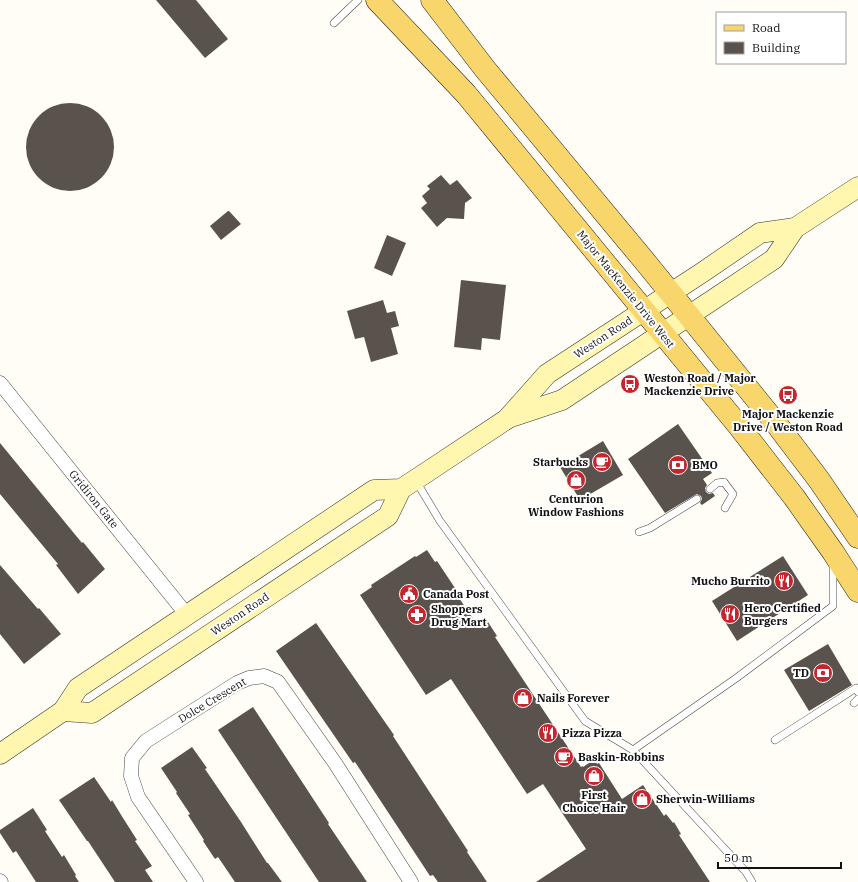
<svg xmlns="http://www.w3.org/2000/svg" width="858" height="882" font-family="'IBM Plex Serif',serif">
<style>
.building{fill:#5a524d}
.lines{fill:none;stroke-linecap:round;stroke-linejoin:round}
.service-casing{stroke:#444;stroke-width:8}
.minor-casing{stroke:#444;stroke-width:15}
.secondary-casing{stroke:#333;stroke-width:21}
.primary-casing{stroke:#222;stroke-width:23}
.service{stroke:#fff;stroke-width:7}
.minor{stroke:#fff;stroke-width:14}
.secondary{stroke:#fff6b0;stroke-width:20}
.primary{stroke:#f9d66b;stroke-width:22}
.labels{text-anchor:middle;stroke-width:4;stroke-linejoin:round;paint-order:stroke}
.street-label{font-size:11px;fill:#111;stroke:#fff}
.poi-label{font-size:11px;font-weight:bold;fill:#111;stroke:#fff;text-anchor:start}
</style>
<rect width="100%" height="100%" fill="#fffdf5"/>
<g class="building">
<polygon points="156,0 196,0 228,39 205,58"/>
<circle cx="70" cy="147" r="44"/>
<polygon points="441,175 450,185 457,180 472,198 465,203 464,219 447,218 437,227 421,208 427,203 422,196 430,189 427,186"/>
<polygon points="228,211 229,211 241,224 221,240 210,226"/>
<polygon points="387,235 406,243 392,276 374,268"/>
<polygon points="461,280 506,285 500,340 482,338 481,350 454,347"/>
<polygon points="383,300 387,313 395,311 399,326 391,328 398,354 371,362 364,337 355,339 347,311"/>
<polygon points="678,424 712,473 703,479 707,485 705,488 706,492 709,494 713,493 715,496 702,505 700,503 702,499 701,496 697,494 695,495 665,513 628,459"/>
<polygon points="603,441 623,475 580,500 560,467"/>
<polygon points="0,443 82,543 83,542 105,569 78,594 56,565 58,564 0,494"/>
<polygon points="427,550 435,562 437,561 461,597 459,598 478,626 485,621 487,623 488,622 497,636 495,637 581,767 583,766 583,767 595,759 597,764 599,763 622,799 643,785 664,816 666,814 673,823 674,822 681,834 679,835 710,882 536,882 586,849 543,784 527,794 451,679 426,695 360,595 372,587 371,585 415,556 416,557"/>
<polygon points="783,556 808,595 737,641 712,601"/>
<polygon points="0,565 38,609 39,608 61,634 24,664 0,634"/>
<polygon points="316,623 394,735 393,736 468,851 467,852 487,882 438,882 433,875 430,876 355,762 353,763 276,651"/>
<polygon points="828,644 852,685 809,711 784,670"/>
<polygon points="253,707 329,823 328,824 367,882 319,882 218,730"/>
<polygon points="192,747 207,768 205,769 241,822 267,863 268,863 282,882 235,882 218,857 215,859 203,841 204,840 188,815 190,814 176,793 177,792 161,768"/>
<polygon points="94,777 111,802 112,800 123,818 137,840 135,841 152,866 145,870 153,882 115,882 88,841 87,841 59,800"/>
<polygon points="33,808 47,830 45,831 62,857 64,855 76,875 75,876 79,882 36,882 16,851 13,853 0,833 0,830"/>
</g>
<g class="lines">
<defs>
<g id="service">
<polyline points="334,23 358,0"/>
<polyline points="416,481 440,521 585,721 633,750 746,872 752,882"/>
<polyline points="710,489 717,483 724,482 733,494 725,508"/>
<polyline points="639,532 650,528 697,499"/>
<polyline points="854,703 858,699"/>
<polyline points="775,740 856,688 858,692"/>
<polyline points="633,750 735,679 833,606 833,563"/>
</g>
<g id="minor">
<polyline points="0,383 187,615"/>
<polyline points="0,881 1,882"/>
<polyline points="196,882 138,797 131,776 132,758 146,741 237,683 249,678 264,676 278,682 335,763 411,882"/>
</g>
<g id="secondary">
<polyline points="508,418 562,400 717,297 774,259 795,228 858,187"/>
<polyline points="63,711 92,713 388,516 401,489"/>
<polyline points="0,754 63,711 78,688 374,490 401,489 415,480 507,419 547,374 703,272 760,233 795,228"/>
</g>
<g id="primary">
<polyline points="377,0 466,94 738,425 794,497 833,552 858,591"/>
<polyline points="432,0 485,69 647,264 775,422 819,480 858,537"/>
</g>
</defs>
<use href="#service" class="service-casing"/>
<use href="#minor" class="minor-casing"/>
<use href="#secondary" class="secondary-casing"/>
<use href="#primary" class="primary-casing"/>
<use href="#service" class="service"/>
<use href="#minor" class="minor"/>
<use href="#secondary" class="secondary"/>
<use href="#primary" class="primary"/>
</g>
<defs>
<symbol id="bus-disc" viewBox="-11 -11 22 22"><circle r="9.5" fill="#c4262e" stroke="#fff"/><path d="M-5-6H5V4H4V6H2V4H-2V6H-4V4H-5ZM-3.5-4V0h7V-4ZM-3.5 1.2v1.5H-2V1.2ZM2 1.2v1.5H3.5V1.2Z" fill="#fff"/></symbol>
<symbol id="cafe-disc" viewBox="-11 -11 22 22"><circle r="9.5" fill="#c4262e" stroke="#fff"/><path d="M-5.5-4.5H6V0H3Q3 3.5 0 3.5H-2.5Q-5.5 3.5-5.5 0ZM3-3.2v2h1.7v-2ZM-6 4.5H4V6H-6Z" fill="#fff"/></symbol>
<symbol id="bank-disc" viewBox="-11 -11 22 22"><circle r="9.5" fill="#c4262e" stroke="#fff"/><path d="M-6-4H6V4H-6ZM0-2.3a2.3 2.3 0 1 0 0 4.6a2.3 2.3 0 1 0 0-4.6Z" fill="#fff"/></symbol>
<symbol id="shop-disc" viewBox="-11 -11 22 22"><circle r="9.5" fill="#c4262e" stroke="#fff"/><path d="M-5-2.5h2.3a2.7 3.5 0 0 1 5.4 0H5L5.5 6h-11ZM-1.5-2.5h3a1.5 2.3 0 0 0-3 0Z" fill="#fff"/></symbol>
<symbol id="restaurant-disc" viewBox="-11 -11 22 22"><circle r="9.5" fill="#c4262e" stroke="#fff"/><path d="M-5-6h1v4h1v-4h1v4h1v-4h1v5L-1.5 .5V6h-2V.5L-5-1ZM5-6V6H3V1.5H1.5Q1.5-4 5-6Z" fill="#fff"/></symbol>
<symbol id="civic-disc" viewBox="-11 -11 22 22"><circle r="9.5" fill="#c4262e" stroke="#fff"/><path d="M-.6-6.5H3V-4.5H.6V-3L4-1V1h2V6H-6V1h2V-1L-.6-3ZM-1.2 2.5V6h2.4V2.5Z" fill="#fff"/></symbol>
<symbol id="pharmacy-disc" viewBox="-11 -11 22 22"><circle r="9.5" fill="#c4262e" stroke="#fff"/><path d="M-2-6h4v4h4v4h-4v4h-4v-4h-4v-4h4Z" fill="#fff"/></symbol>
</defs>
<g fill-rule="evenodd">
<use href="#bus-disc" x="619" y="373" width="22" height="22"/>
<use href="#bus-disc" x="777" y="384" width="22" height="22"/>
<use href="#cafe-disc" x="591" y="451" width="22" height="22"/>
<use href="#bank-disc" x="667" y="454" width="22" height="22"/>
<use href="#shop-disc" x="565" y="469" width="22" height="22"/>
<use href="#restaurant-disc" x="773" y="570" width="22" height="22"/>
<use href="#civic-disc" x="398" y="583" width="22" height="22"/>
<use href="#restaurant-disc" x="719" y="603" width="22" height="22"/>
<use href="#pharmacy-disc" x="406" y="604" width="22" height="22"/>
<use href="#bank-disc" x="812" y="662" width="22" height="22"/>
<use href="#shop-disc" x="512" y="687" width="22" height="22"/>
<use href="#restaurant-disc" x="537" y="722" width="22" height="22"/>
<use href="#cafe-disc" x="553" y="746" width="22" height="22"/>
<use href="#shop-disc" x="583" y="765" width="22" height="22"/>
<use href="#shop-disc" x="631" y="788" width="22" height="22"/>
</g>
<g class="labels">
<g class="street-label">
<text transform="translate(626 289) rotate(51)" y="4">Major MacKenzie Drive West</text>
<text transform="translate(603 337) rotate(-33)" y="4">Weston Road</text>
<text transform="translate(94 499) rotate(51)" y="4">Gridiron Gate</text>
<text transform="translate(240 614) rotate(-34)" y="4">Weston Road</text>
<text transform="translate(212 700) rotate(-31)" y="4">Dolce Crescent</text>
</g>
<g class="poi-label">
<text x="644" y="382">Weston Road / Major<tspan x="644" dy="13">Mackenzie Drive</tspan></text>
<text x="788" y="418" text-anchor="middle">Major Mackenzie<tspan x="788" dy="13">Drive / Weston Road</tspan></text>
<text x="588" y="466" text-anchor="end">Starbucks</text>
<text x="692" y="469">BMO</text>
<text x="576" y="503" text-anchor="middle">Centurion<tspan x="576" dy="13">Window Fashions</tspan></text>
<text x="770" y="585" text-anchor="end">Mucho Burrito</text>
<text x="423" y="598">Canada Post</text>
<text x="744" y="612">Hero Certified<tspan x="744" dy="13">Burgers</tspan></text>
<text x="431" y="613">Shoppers<tspan x="431" dy="13">Drug Mart</tspan></text>
<text x="809" y="677" text-anchor="end">TD</text>
<text x="537" y="702">Nails Forever</text>
<text x="562" y="737">Pizza Pizza</text>
<text x="578" y="761">Baskin-Robbins</text>
<text x="594" y="799" text-anchor="middle">First<tspan x="594" dy="13">Choice Hair</tspan></text>
<text x="656" y="803">Sherwin-Williams</text>
</g>
</g>
<rect x="716" y="12" width="130" height="52" fill="#ffffff" stroke="#a0a0a0"/>
<rect x="724" y="25" width="20" height="6" fill="#f9d66b" stroke="#a0a0a0"/>
<text x="752" y="32" font-size="12" fill="#111111">Road</text>
<rect x="724" y="42" width="20" height="12" fill="#5a524d" stroke="#a0a0a0"/>
<text x="752" y="52" font-size="12" fill="#111111">Building</text>
<path d="M718 862v6h123v-6" fill="none" stroke="#111111" stroke-width="2"/>
<text x="724" y="862" font-size="12" fill="#111111" stroke="#ffffff" stroke-width="3" paint-order="stroke">50 m</text>
</svg>
